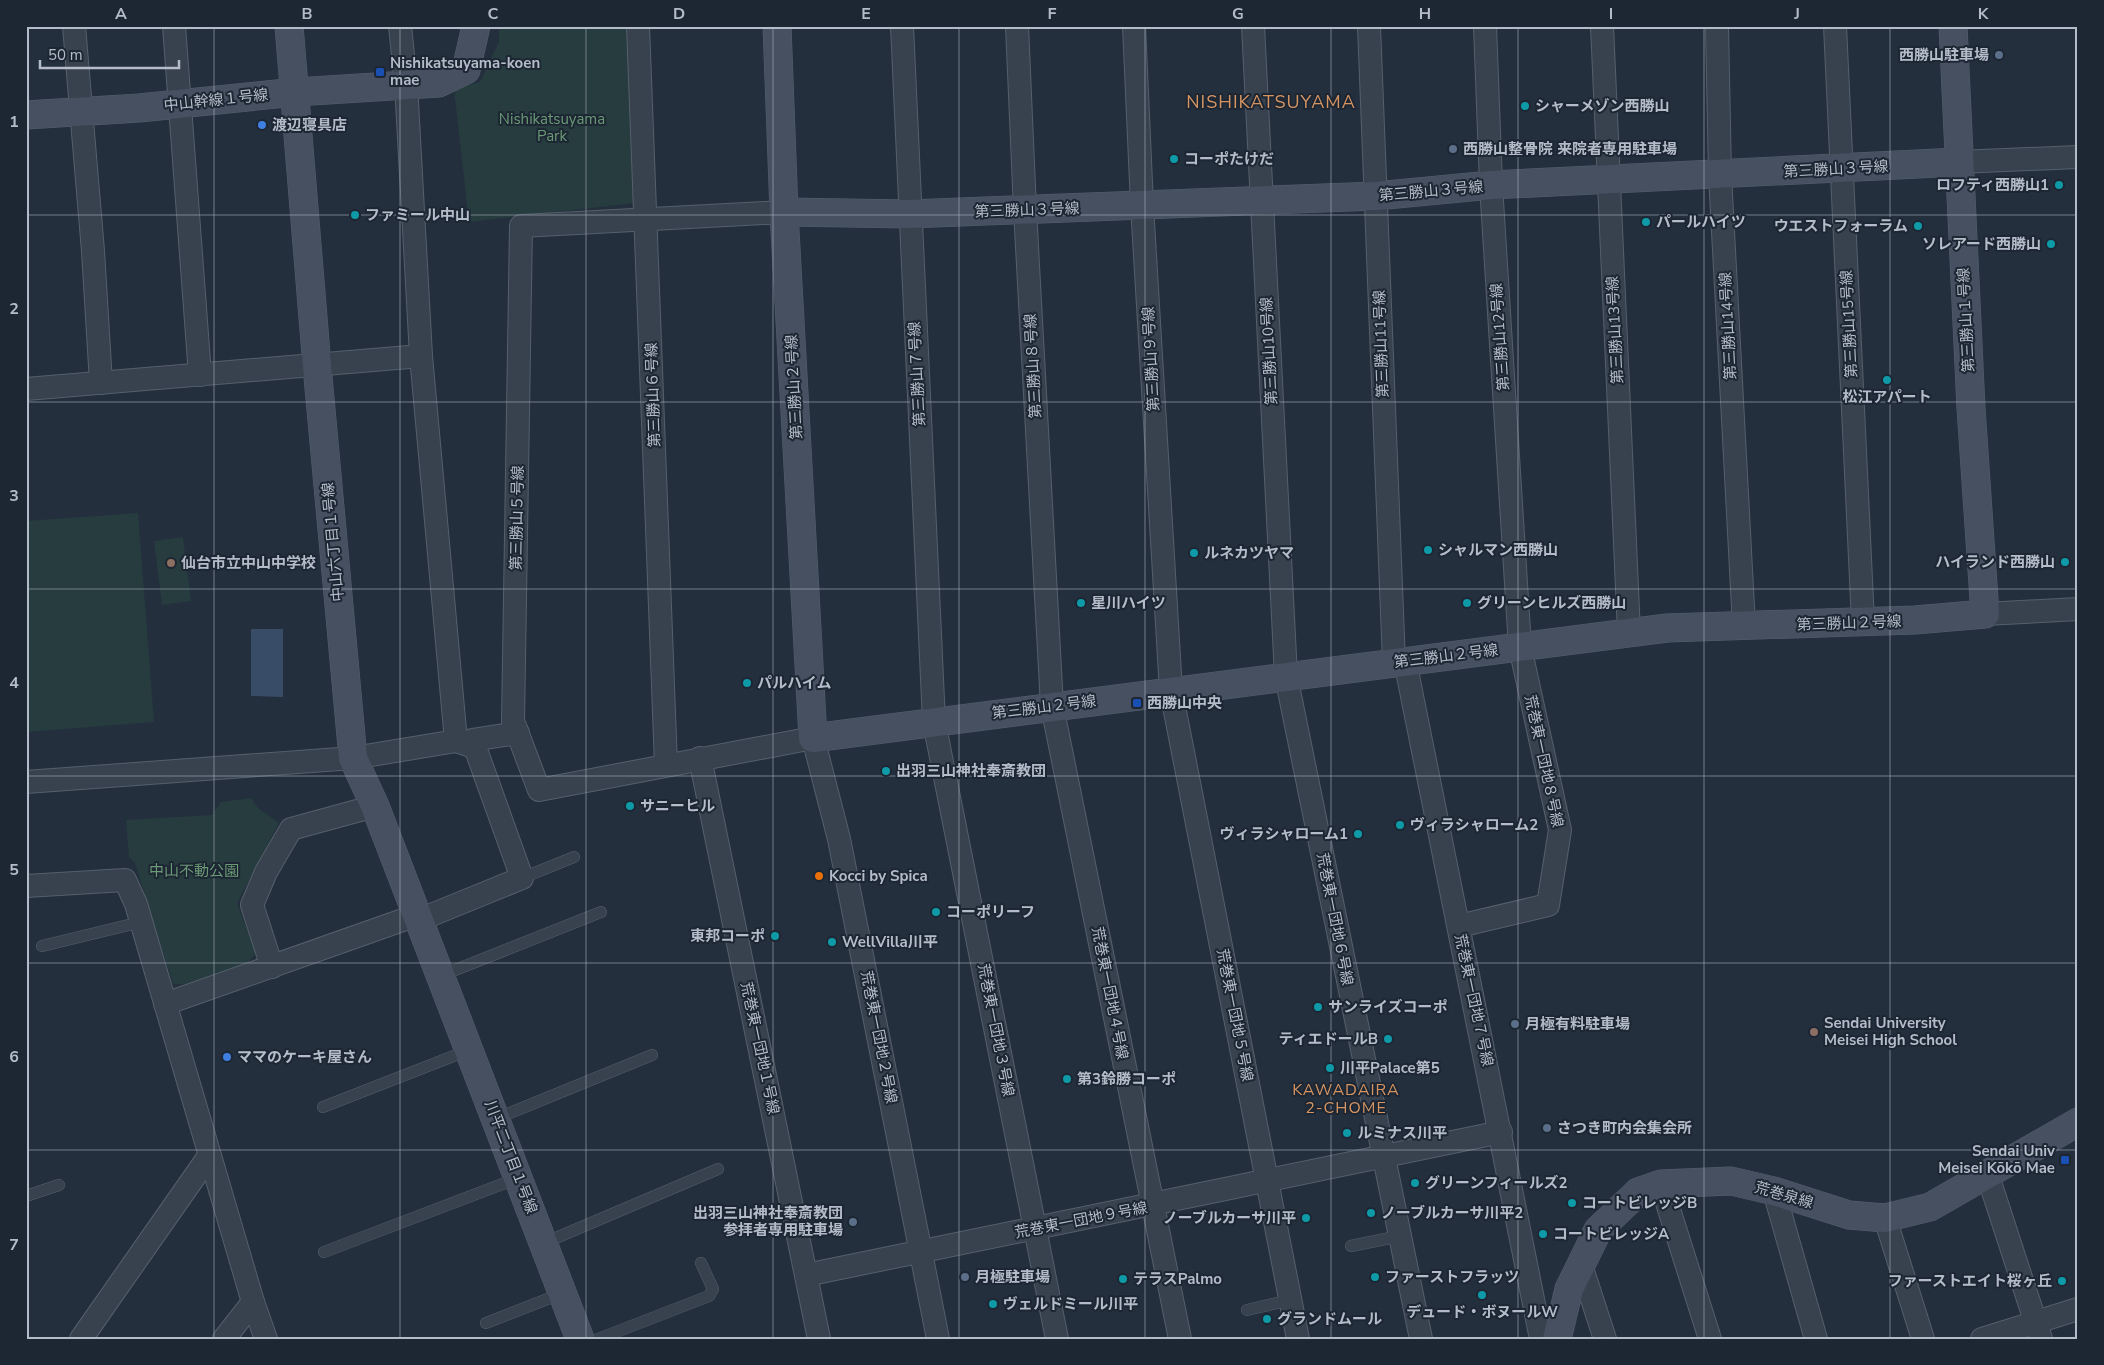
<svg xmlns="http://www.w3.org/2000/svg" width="2104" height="1365" font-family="'Nunito Sans','Noto Sans JP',sans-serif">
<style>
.green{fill:#263c3f}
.water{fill:#394c67}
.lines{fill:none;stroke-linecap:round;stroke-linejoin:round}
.lane-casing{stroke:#565f6c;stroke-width:12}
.street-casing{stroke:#565f6c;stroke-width:24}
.secondary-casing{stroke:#565f6c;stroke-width:29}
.lane{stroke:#38414e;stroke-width:11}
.street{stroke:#38414e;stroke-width:22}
.secondary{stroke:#465061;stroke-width:28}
.grid{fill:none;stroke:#b4bcc9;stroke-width:1;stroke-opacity:0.55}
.service-dot{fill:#5c6f8a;stroke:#1d2633;stroke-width:2}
.transit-dot{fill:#1a4fb4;stroke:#1d2633;stroke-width:2}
.culture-dot{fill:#0f9aa8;stroke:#1d2633;stroke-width:2}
.shop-dot{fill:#3f7fe0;stroke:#1d2633;stroke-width:2}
.education-dot{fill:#8d6e63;stroke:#1d2633;stroke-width:2}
.food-dot{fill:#e8710a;stroke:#1d2633;stroke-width:2}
.labels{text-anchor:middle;stroke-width:4;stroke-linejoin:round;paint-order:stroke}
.poi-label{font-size:15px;font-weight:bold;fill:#b4bcc9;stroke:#1d2633;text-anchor:start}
.street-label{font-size:15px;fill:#b4bcc9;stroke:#1d2633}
.park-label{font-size:15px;fill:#6b9a76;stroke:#1d2633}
.neighbourhood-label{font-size:16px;letter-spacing:1px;fill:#d59563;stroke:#1d2633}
.quarter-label{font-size:18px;letter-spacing:1px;fill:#d59563;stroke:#1d2633}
.neatline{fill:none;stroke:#b4bcc9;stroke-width:2}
.grid-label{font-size:16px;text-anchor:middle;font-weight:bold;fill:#b4bcc9}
</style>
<rect width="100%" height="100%" fill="#242f3e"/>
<g class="green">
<polygon points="499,26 632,26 635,203 469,222 454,89 480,82 499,42"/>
<polygon points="138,513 154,722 26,732 26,521"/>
<polygon points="183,537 191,601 162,605 154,541"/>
<polygon points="251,798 258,808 279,823 237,903 256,953 248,963 186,984 173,984 135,863 129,857 126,820 212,815 221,802"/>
</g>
<polygon class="water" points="251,629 283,629 283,697 251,696"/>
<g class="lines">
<defs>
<g id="lane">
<polyline points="522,878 574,857"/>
<polyline points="42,946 141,922"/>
<polyline points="440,976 601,912"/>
<polyline points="323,1107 469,1050"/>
<polyline points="495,1119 652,1055"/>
<polyline points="26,1196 59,1185"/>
<polyline points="544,1243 718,1169"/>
<polyline points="1351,1246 1400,1236"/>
<polyline points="324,1252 518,1178"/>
<polyline points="1247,1310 1290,1300"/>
<polyline points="486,1323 563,1293"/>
<polyline points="598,1339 709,1296 713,1289 701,1263"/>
</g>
<g id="street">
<polyline points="74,26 93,251 101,383"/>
<polyline points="174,26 200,375"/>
<polyline points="400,26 406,84 421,356 456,741"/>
<polyline points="638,26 666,765"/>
<polyline points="902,26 934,722 1057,1339"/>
<polyline points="1017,26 1025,210 1052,706 1180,1339"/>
<polyline points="1134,26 1142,205 1171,691 1298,1339"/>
<polyline points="1253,26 1286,676 1421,1339"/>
<polyline points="1369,26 1394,663"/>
<polyline points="1602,26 1629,633"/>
<polyline points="1717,26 1720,175 1744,626"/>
<polyline points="1835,26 1863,622"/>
<polyline points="1958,162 2078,157"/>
<polyline points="784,212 521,226 513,721 539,790 813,738 839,839 938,1339"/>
<polyline points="26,389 421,356"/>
<polyline points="1985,614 2078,609"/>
<polyline points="1405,661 1541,1339"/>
<polyline points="468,745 472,740 518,733"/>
<polyline points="700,758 819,1339"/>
<polyline points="26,782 353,758 456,741 475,747 522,878 419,920"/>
<polyline points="26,886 125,880 136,904 253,1302 266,1339"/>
<polyline points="1459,926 1548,905 1560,830 1520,647 1491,185 1485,26"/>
<polyline points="272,967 252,905 266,872 291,829 375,806"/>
<polyline points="165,1004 417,915"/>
<polyline points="1987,1173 2041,1339"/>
<polyline points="1661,1184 1710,1339"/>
<polyline points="1774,1191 1816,1339"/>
<polyline points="1885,1218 1923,1339"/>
<polyline points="1581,1265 1605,1339"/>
<path d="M806,1275c233,-46 463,-96 695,-143"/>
<polyline points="81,1339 209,1156"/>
<polyline points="224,1339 253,1302"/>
<polyline points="1982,1339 2078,1309"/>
</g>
<g id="secondary">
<polyline points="289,26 317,366 353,758 375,806 580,1339"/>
<polyline points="777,26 784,212 813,738 1667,628 1915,620 1985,614 1971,408 1953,26"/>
<polyline points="26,115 139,108 296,92 439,83 466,70 476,26"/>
<polyline points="784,212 909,214 1376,196 1491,185 1958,162"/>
<polyline points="1557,1339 1569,1289 1598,1230 1638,1192 1661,1184 1731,1181 1774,1191 1849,1215 1885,1218 1930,1207 2078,1122"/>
</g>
</defs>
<use href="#lane" class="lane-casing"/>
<use href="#street" class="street-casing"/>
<use href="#secondary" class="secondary-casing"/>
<use href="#lane" class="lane"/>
<use href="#street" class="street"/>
<use href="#secondary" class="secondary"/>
</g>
<path class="grid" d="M214,26v1313M400,26v1313M586,26v1313M773,26v1313M959,26v1313M1145,26v1313M1331,26v1313M1518,26v1313M1704,26v1313M1890,26v1313M26,215h2052M26,402h2052M26,589h2052M26,776h2052M26,963h2052M26,1150h2052"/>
<g class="service-dot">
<circle cx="1999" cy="55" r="5"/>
<circle cx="1453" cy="149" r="5"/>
<circle cx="1515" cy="1024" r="5"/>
<circle cx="1547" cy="1128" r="5"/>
<circle cx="853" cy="1222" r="5"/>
<circle cx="965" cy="1277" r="5"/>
</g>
<g class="transit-dot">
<rect x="375" y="67" width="10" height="10" rx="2.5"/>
<rect x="1132" y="698" width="10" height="10" rx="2.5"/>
<rect x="2060" y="1155" width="10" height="10" rx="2.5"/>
</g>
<g class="culture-dot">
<circle cx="1525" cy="106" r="5"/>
<circle cx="1174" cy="159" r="5"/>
<circle cx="2059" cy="185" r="5"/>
<circle cx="355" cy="215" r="5"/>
<circle cx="1646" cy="222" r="5"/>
<circle cx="1918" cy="226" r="5"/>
<circle cx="2051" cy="244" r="5"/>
<circle cx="1887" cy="380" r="5"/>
<circle cx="1428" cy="550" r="5"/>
<circle cx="1194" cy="553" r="5"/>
<circle cx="2065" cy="562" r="5"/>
<circle cx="1081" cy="603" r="5"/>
<circle cx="1467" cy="603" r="5"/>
<circle cx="747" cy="683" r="5"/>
<circle cx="886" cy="771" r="5"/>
<circle cx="630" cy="806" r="5"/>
<circle cx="1400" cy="825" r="5"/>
<circle cx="1358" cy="834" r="5"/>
<circle cx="936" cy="912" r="5"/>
<circle cx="775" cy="936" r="5"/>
<circle cx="832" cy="942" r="5"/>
<circle cx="1318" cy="1007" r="5"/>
<circle cx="1388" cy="1039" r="5"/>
<circle cx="1330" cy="1068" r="5"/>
<circle cx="1067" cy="1079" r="5"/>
<circle cx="1347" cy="1133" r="5"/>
<circle cx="1415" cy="1183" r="5"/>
<circle cx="1572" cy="1203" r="5"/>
<circle cx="1371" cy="1213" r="5"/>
<circle cx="1306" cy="1218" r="5"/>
<circle cx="1543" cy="1234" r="5"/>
<circle cx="1375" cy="1277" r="5"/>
<circle cx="1123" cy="1279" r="5"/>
<circle cx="2062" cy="1281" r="5"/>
<circle cx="1482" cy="1295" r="5"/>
<circle cx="993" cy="1304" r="5"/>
<circle cx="1267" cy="1319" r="5"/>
</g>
<g class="shop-dot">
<circle cx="262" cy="125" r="5"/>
<circle cx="227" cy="1057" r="5"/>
</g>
<g class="education-dot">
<circle cx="171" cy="563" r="5"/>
<circle cx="1814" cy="1032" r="5"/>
</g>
<circle class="food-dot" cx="819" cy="876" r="5"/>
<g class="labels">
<g class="poi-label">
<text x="1989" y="60" text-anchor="end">西勝山駐車場</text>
<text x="390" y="68">Nishikatsuyama-koen<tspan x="390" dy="17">mae</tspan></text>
<text x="1535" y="111">シャーメゾン西勝山</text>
<text x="272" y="130">渡辺寝具店</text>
<text x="1463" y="154">西勝山整骨院 来院者専用駐車場</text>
<text x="1184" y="164">コーポたけだ</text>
<text x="2049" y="190" text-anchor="end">ロフティ西勝山1</text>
<text x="365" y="220">ファミール中山</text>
<text x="1656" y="227">パールハイツ</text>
<text x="1908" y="231" text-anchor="end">ウエストフォーラム</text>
<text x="2041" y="249" text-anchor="end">ソレアード西勝山</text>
<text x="1887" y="402" text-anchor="middle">松江アパート</text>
<text x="1438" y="555">シャルマン西勝山</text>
<text x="1204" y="558">ルネカツヤマ</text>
<text x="2055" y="567" text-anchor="end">ハイランド西勝山</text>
<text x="181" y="568">仙台市立中山中学校</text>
<text x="1091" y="608">星川ハイツ</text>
<text x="1477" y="608">グリーンヒルズ西勝山</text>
<text x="757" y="688">パルハイム</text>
<text x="1147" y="708">西勝山中央</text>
<text x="896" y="776">出羽三山神社奉斎教団</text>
<text x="640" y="811">サニーヒル</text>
<text x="1410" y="830">ヴィラシャローム2</text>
<text x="1348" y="839" text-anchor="end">ヴィラシャローム1</text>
<text x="829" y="881">Kocci by Spica</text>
<text x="946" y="917">コーポリーフ</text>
<text x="765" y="941" text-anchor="end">東邦コーポ</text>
<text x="842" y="947">WellVilla川平</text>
<text x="1328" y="1012">サンライズコーポ</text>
<text x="1824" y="1028">Sendai University<tspan x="1824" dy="17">Meisei High School</tspan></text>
<text x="1525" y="1029">月極有料駐車場</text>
<text x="1378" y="1044" text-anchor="end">ティエドールB</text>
<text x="237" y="1062">ママのケーキ屋さん</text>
<text x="1340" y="1073">川平Palace第5</text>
<text x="1077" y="1084">第3鈴勝コーポ</text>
<text x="1557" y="1133">さつき町内会集会所</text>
<text x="1357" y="1138">ルミナス川平</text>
<text x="2055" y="1156" text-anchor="end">Sendai Univ<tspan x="2055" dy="17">Meisei Kōkō Mae</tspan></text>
<text x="1425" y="1188">グリーンフィールズ2</text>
<text x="1582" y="1208">コートビレッジB</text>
<text x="843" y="1218" text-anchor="end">出羽三山神社奉斎教団<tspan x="843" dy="17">参拝者専用駐車場</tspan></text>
<text x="1381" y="1218">ノーブルカーサ川平2</text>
<text x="1296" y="1223" text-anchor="end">ノーブルカーサ川平</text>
<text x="1553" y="1239">コートビレッジA</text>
<text x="975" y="1282">月極駐車場</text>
<text x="1385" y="1282">ファーストフラッツ</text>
<text x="1133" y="1284">テラスPalmo</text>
<text x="2052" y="1286" text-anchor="end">ファーストエイト桜ヶ丘</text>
<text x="1003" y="1309">ヴェルドミール川平</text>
<text x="1482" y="1317" text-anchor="middle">デュード・ボヌールW</text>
<text x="1277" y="1324">グランドムール</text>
</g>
<g class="street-label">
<text transform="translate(216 100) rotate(-6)" y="5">中山幹線１号線</text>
<text transform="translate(1836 169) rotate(-3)" y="5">第三勝山３号線</text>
<text transform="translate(1431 191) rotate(-5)" y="5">第三勝山３号線</text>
<text transform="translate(1027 210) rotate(-2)" y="5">第三勝山３号線</text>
<text transform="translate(1966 320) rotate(-93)" y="5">第三勝山１号線</text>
<text transform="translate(1849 324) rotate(-93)" y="5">第三勝山15号線</text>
<text transform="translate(1728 326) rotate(-93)" y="5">第三勝山14号線</text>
<text transform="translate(1615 330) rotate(-93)" y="5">第三勝山13号線</text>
<text transform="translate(1500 337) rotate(-94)" y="5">第三勝山12号線</text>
<text transform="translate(1381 344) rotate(-92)" y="5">第三勝山11号線</text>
<text transform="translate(1269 351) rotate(-93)" y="5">第三勝山10号線</text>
<text transform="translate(1151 359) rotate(-93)" y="5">第三勝山９号線</text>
<text transform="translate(1033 366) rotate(-93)" y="5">第三勝山８号線</text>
<text transform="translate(917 374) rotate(-93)" y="5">第三勝山７号線</text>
<text transform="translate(794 387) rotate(-93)" y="5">第三勝山２号線</text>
<text transform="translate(653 395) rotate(-92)" y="5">第三勝山６号線</text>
<text transform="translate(517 518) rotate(-89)" y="5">第三勝山５号線</text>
<text transform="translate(333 542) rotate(-95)" y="5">中山六丁目１号線</text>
<text transform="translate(1849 623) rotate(-2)" y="5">第三勝山２号線</text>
<text transform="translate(1446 656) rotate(-7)" y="5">第三勝山２号線</text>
<text transform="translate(1044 707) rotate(-7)" y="5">第三勝山２号線</text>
<text transform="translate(1544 761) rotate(78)" y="5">荒巻東一団地８号線</text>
<text transform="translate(1335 919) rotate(79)" y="5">荒巻東一団地６号線</text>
<text transform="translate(1110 993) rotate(79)" y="5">荒巻東一団地４号線</text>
<text transform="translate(1474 1000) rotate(78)" y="5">荒巻東一団地７号線</text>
<text transform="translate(1235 1015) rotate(79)" y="5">荒巻東一団地５号線</text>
<text transform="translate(996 1030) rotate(79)" y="5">荒巻東一団地３号線</text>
<text transform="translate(879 1037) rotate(79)" y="5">荒巻東一団地２号線</text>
<text transform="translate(760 1048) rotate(78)" y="5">荒巻東一団地１号線</text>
<text transform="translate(511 1157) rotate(69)" y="5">川平二丁目１号線</text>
<text transform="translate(1784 1195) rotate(16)" y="5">荒巻泉線</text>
<text transform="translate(1081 1220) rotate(-11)" y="5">荒巻東一団地９号線</text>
</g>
<g class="park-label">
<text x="552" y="124">Nishikatsuyama<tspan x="552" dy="17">Park</tspan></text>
<text x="194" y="876">中山不動公園</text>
</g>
<g class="neighbourhood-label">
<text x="1346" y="1095">KAWADAIRA<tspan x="1346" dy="18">2-CHOME</tspan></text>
</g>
<g class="quarter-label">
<text x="1271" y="108">NISHIKATSUYAMA</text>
</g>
</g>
<rect width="2104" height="1365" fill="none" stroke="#1d2633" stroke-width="55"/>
<path d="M40 60v8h139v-8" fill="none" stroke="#b4bcc9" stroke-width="2.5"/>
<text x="48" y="60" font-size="15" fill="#b4bcc9" stroke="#1d2633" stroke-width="4" paint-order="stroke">50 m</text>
<rect x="28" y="28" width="2048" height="1310" class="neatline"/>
<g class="grid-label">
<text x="121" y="19">A</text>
<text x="307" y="19">B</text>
<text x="493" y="19">C</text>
<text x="679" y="19">D</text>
<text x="866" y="19">E</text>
<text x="1052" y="19">F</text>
<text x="1238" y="19">G</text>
<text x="1425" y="19">H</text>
<text x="1611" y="19">I</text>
<text x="1797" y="19">J</text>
<text x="1983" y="19">K</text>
<text x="14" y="127">1</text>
<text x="14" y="314">2</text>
<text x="14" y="501">3</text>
<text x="14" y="688">4</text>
<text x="14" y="875">5</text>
<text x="14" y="1062">6</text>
<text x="14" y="1250">7</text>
</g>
</svg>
